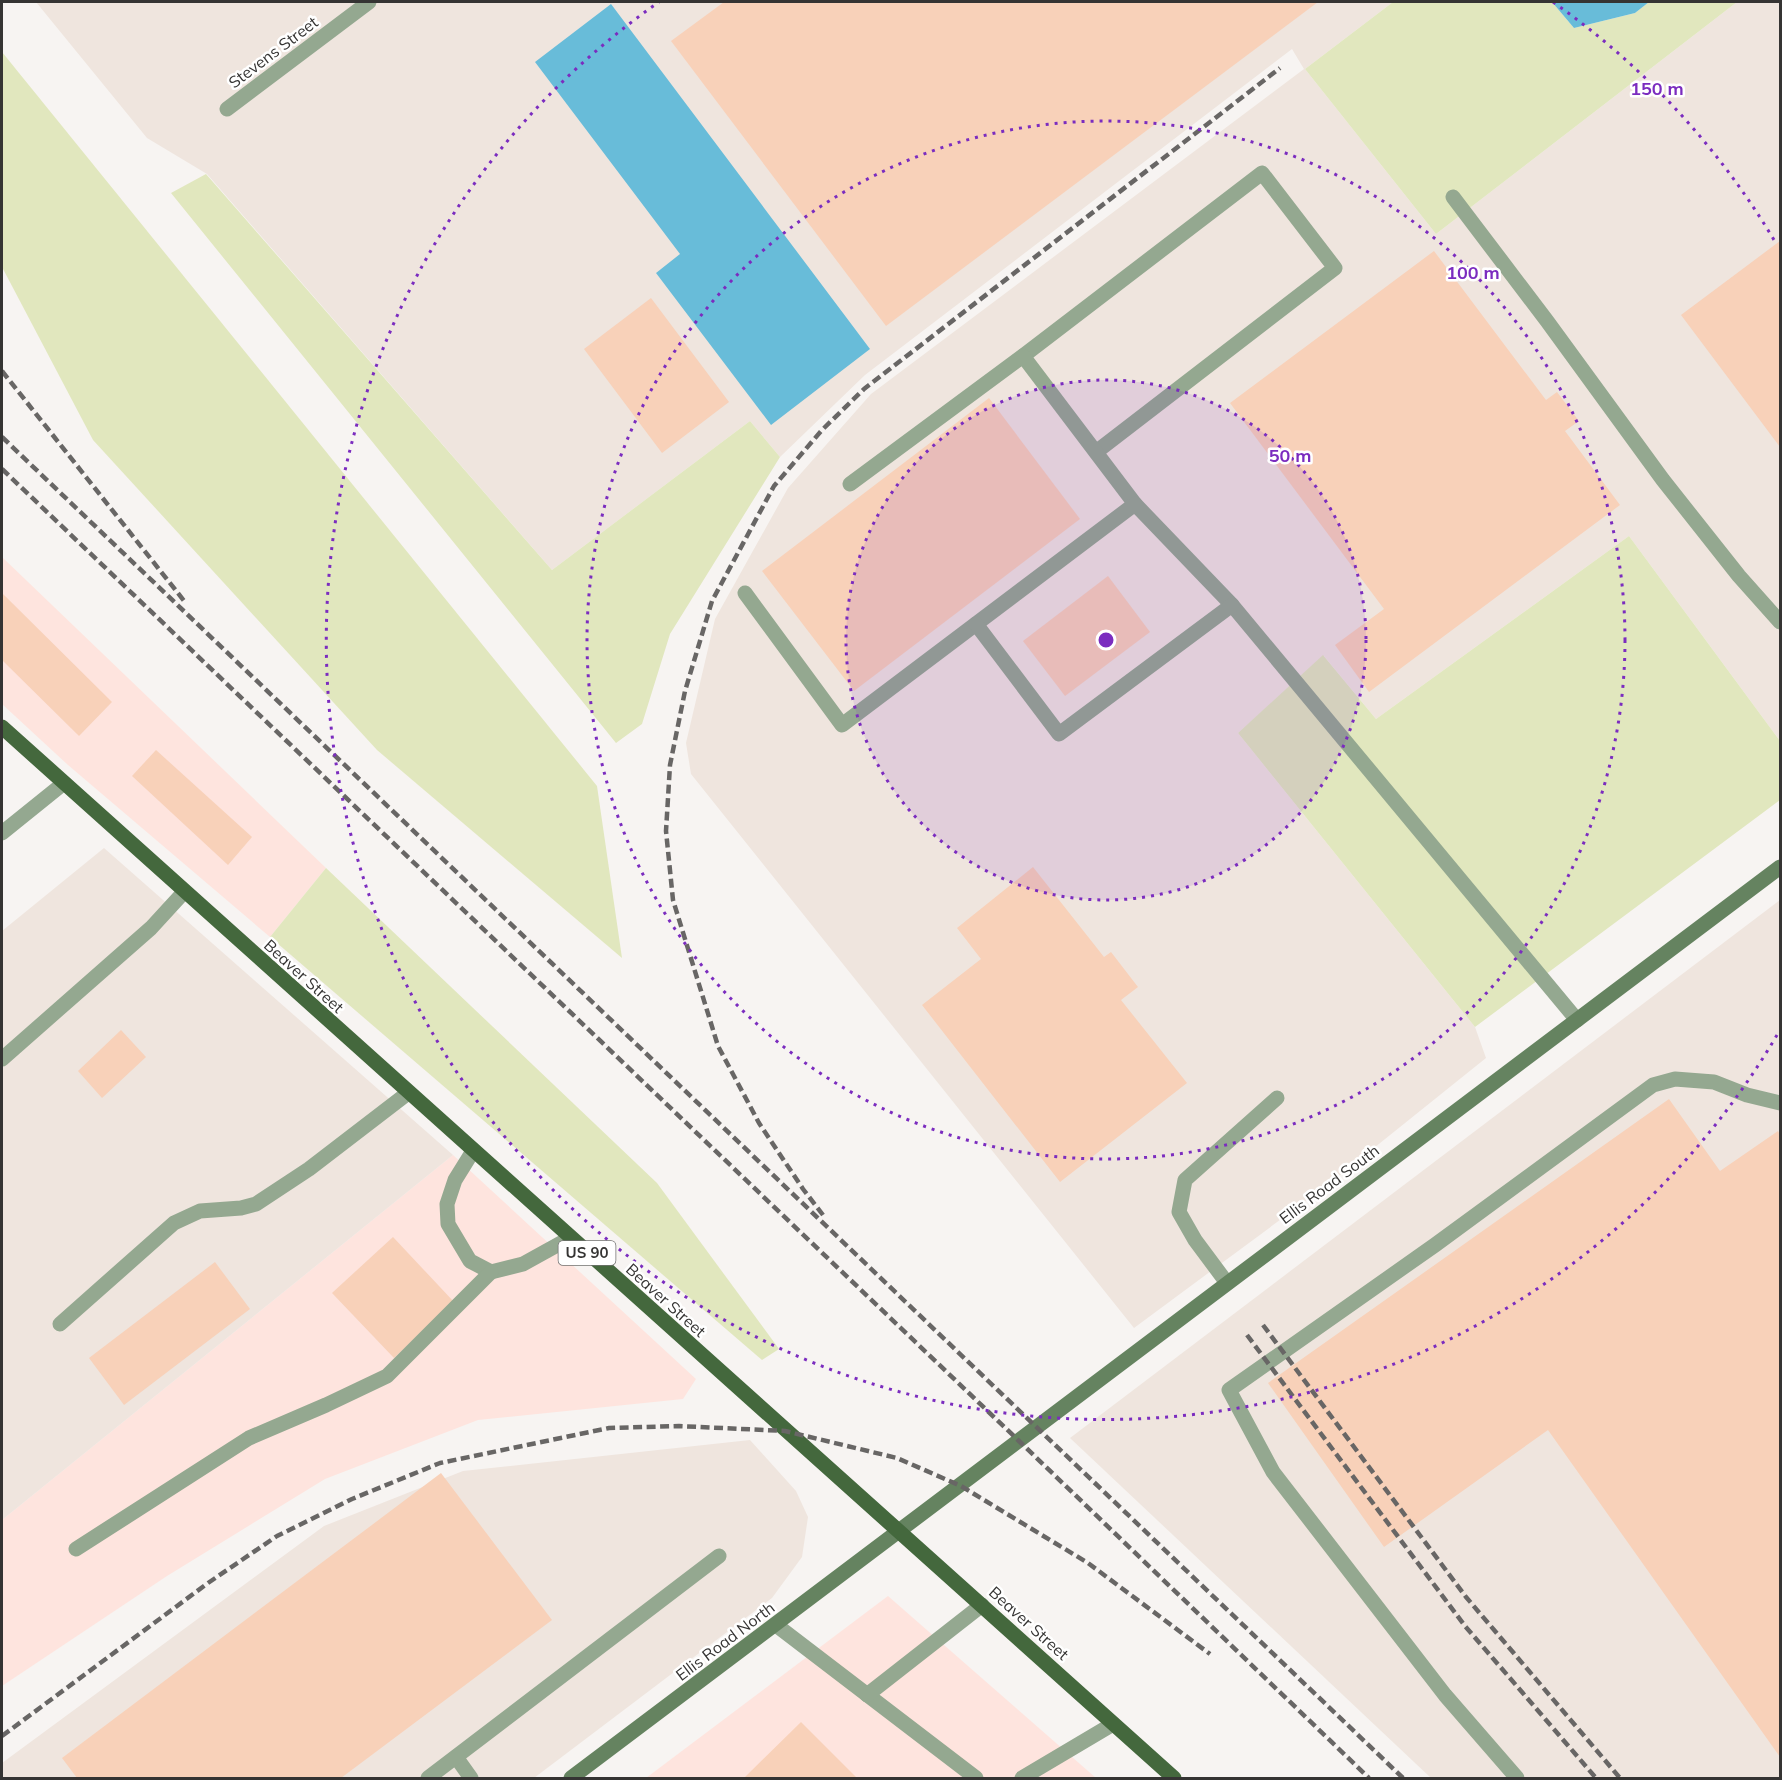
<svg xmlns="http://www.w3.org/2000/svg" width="1782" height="1780" font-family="Mulish,sans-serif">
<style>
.commercial{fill:#fee4de}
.built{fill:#efe5de}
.green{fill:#e1e7be}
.water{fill:#68bcd9}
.building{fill:#f8d1b9}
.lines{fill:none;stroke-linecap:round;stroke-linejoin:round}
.lane{stroke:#94a890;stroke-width:15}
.street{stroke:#94a890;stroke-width:15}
.secondary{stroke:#658360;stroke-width:15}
.primary{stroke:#44683d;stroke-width:15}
.rail{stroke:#686665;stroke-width:4.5;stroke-dasharray:9 4.5;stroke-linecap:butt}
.ring{fill:none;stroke:#7b2cbf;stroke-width:3;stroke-dasharray:3 6}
.labels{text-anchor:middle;stroke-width:5;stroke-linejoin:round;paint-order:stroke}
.shield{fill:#fff;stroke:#727170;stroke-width:1.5}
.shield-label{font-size:15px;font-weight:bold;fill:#353433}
.street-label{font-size:16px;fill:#353433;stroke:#fff}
.centre{fill:#7b2cbf;stroke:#fff;stroke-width:3}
.ring-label{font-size:18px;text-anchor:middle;font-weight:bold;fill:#7b2cbf;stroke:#fff;stroke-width:5;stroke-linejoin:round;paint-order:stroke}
</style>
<rect width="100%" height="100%" fill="#f7f4f2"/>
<g class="commercial">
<polygon points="2,557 326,868 270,937 68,765 2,704"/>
<polygon points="453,1155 696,1379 683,1399 478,1420 325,1479 167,1576 2,1686 2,1520"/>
<polygon points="888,1596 1096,1778 646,1778"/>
</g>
<g class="built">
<polygon points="36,2 1393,2 1305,69 1436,234 1737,2 1780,2 1780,741 1629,536 1376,719 1324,656 1238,733 1475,1027 1486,1058 1334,1180 1134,1328 691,774 686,743 715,619 788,488 871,394 1304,69 1292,49 865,375 780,457 750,421 552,570 207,174 147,138"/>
<polygon points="104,848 453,1155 2,1520 2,931"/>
<polygon points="1780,900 1780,1778 1431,1778 1070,1438"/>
<polygon points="750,1440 796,1491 808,1517 802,1557 772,1598 534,1778 2,1778 2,1763 324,1526 463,1471"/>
</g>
<g class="green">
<polygon points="1393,2 1552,2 1574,28 1635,13 1649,2 1737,2 1436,234 1305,69"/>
<polygon points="2,52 597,786 622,958 377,750 93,440 2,267"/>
<polygon points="206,174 552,570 750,421 780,457 670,634 642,724 616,743 171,193"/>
<polygon points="1629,536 1780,741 1780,800 1475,1027 1238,733 1323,655 1376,719"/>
<polygon points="326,868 657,1183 779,1349 762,1360 270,937"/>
</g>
<g class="water">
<polygon points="1552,2 1649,2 1635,13 1574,28"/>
<polygon points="611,4 870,349 771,425 656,273 680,254 535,62"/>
</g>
<g class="building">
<polygon points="724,2 1318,2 886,326 671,41"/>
<polygon points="1780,241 1780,447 1681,315"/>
<polygon points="1434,251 1546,400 1557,392 1579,421 1565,431 1620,505 1369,692 1335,645 1384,609 1230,403"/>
<polygon points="651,298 729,402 662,453 584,349"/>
<polygon points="989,398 1080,519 854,691 762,571"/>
<polygon points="1108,576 1150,632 1065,696 1023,641"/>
<polygon points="2,593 112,702 79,736 2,660"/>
<polygon points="156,750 252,837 228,865 132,776"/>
<polygon points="1033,867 1104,957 1111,952 1138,987 1121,1000 1187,1083 1060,1182 922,1005 981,959 957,928"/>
<polygon points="121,1030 146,1057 102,1098 78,1071"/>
<polygon points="1669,1099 1720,1171 1778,1131 1780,1135 1780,1757 1548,1430 1384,1547 1268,1383"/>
<polygon points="393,1237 454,1302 394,1358 332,1293"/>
<polygon points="215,1262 250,1309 124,1405 89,1358"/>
<polygon points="441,1473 552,1620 341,1778 77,1778 62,1758"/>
<polygon points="801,1722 857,1778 744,1778"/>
</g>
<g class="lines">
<g class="lane">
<polyline points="1453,197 1547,321 1663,480 1739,576 1780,622"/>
<polyline points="1023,356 1262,173 1335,268 1096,452"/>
<polyline points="850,484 1023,356 1135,504"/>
<polyline points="745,593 842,725 1135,504 1232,605 1577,1020"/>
<polyline points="976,624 1059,734 1232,605"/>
<polyline points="2,833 64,783"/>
<polyline points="2,1059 151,928 184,892"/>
<polyline points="473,1151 455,1180 447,1204 448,1224 470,1261 491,1272 523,1264 570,1238"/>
<polyline points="1227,1283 1195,1240 1179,1212 1185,1180 1277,1098"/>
<polyline points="60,1324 174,1223 200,1211 241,1208 256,1204 309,1169 408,1093"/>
<polyline points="76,1549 249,1438 326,1405 387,1376 491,1272"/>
<polyline points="776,1625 976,1778"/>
<polyline points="867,1695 982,1605"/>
<polyline points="456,1757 471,1778"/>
<polyline points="428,1778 719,1556"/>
<polyline points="1022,1778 1113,1724"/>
<polyline points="1517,1778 1445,1695 1273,1472 1229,1390 1435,1245 1653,1085 1675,1079 1714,1082 1747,1095 1780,1103"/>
</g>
<polyline class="street" points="227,109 369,2"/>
<polyline class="secondary" points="571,1778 1780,867"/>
<polyline class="primary" points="2,727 1174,1778"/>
<g class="rail">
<polyline points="2,371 185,602"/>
<polyline points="2,437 1403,1778"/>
<polyline points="2,469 1019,1441 1369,1778"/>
<polyline points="823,1215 803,1189 759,1123 718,1046 673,900 666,831 670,765 685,691 712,601 774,486 822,430 864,389 1280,68"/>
<polyline points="1263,1325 1466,1597 1620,1778"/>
<polyline points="1247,1335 1465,1626 1596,1778"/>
<polyline points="2,1736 208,1583 277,1536 352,1499 440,1463 609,1428 679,1426 785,1431 897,1458 961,1486 1088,1563 1210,1654"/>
</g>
</g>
<circle cx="1106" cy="640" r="260" fill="#7b2cbf" fill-opacity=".12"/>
<g class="ring">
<circle cx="1106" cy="640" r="260"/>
<circle cx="1106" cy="640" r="519"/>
<path d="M1777 1035A779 779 0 1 1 659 2M1553 2A779 779 0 0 1 1777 245"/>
</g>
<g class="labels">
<rect class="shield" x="558.5" y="1241" width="57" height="24" rx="4.5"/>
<g class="shield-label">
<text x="587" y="1258">US 90</text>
</g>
<g class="street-label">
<text transform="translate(273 52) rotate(-37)" y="6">Stevens Street</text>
<text transform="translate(304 976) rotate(42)" y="6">Beaver Street</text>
<text transform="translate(1329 1184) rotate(-37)" y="6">Ellis Road South</text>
<text transform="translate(666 1300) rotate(42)" y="6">Beaver Street</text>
<text transform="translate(1029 1623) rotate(42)" y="6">Beaver Street</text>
<text transform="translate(725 1641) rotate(-37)" y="6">Ellis Road North</text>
</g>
</g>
<circle cx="1106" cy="640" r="9" class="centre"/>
<g class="ring-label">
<text x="1657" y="95">150 m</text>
<text x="1473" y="279">100 m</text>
<text x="1290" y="462">50 m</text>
</g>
<rect width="1782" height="1780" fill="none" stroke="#353433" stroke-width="6"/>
</svg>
